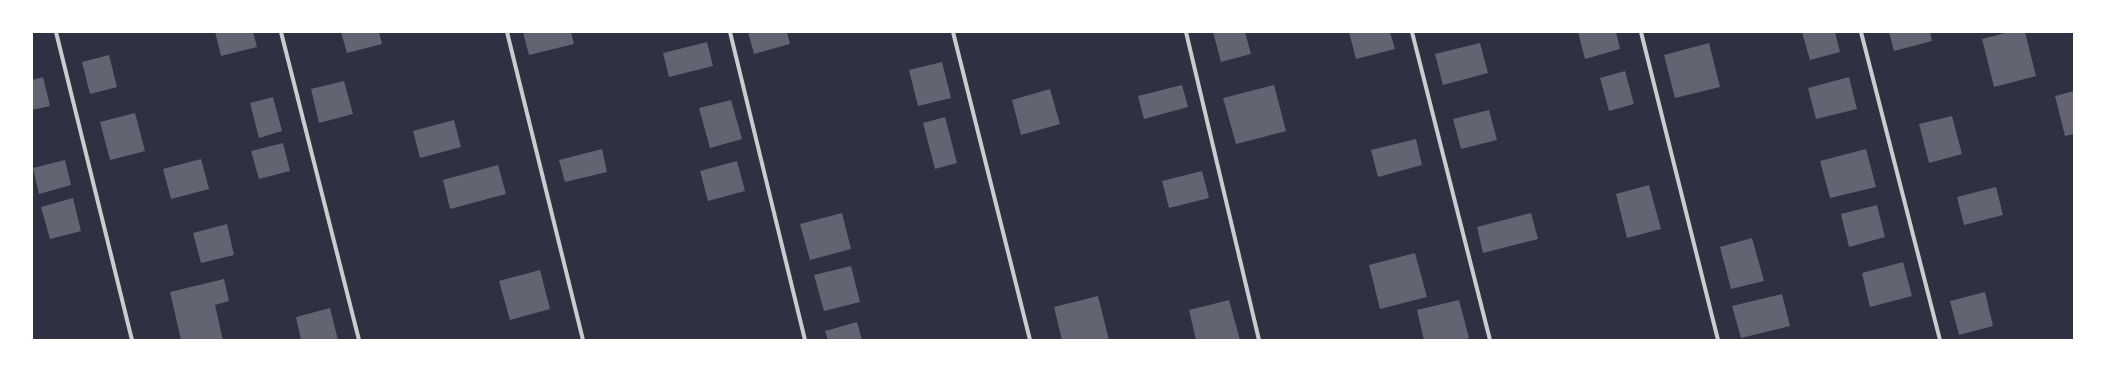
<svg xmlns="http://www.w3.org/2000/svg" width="2106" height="372" font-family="Montserrat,sans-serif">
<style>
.building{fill:#626471}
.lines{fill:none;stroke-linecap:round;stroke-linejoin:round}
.minor{stroke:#caccd0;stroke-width:4}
</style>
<rect width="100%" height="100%" fill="#2d3142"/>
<g class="building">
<polygon points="215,32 253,32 257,47 221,56"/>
<polygon points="341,32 379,32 382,44 347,53"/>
<polygon points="523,32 571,32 574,44 529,55"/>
<polygon points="748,32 787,32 790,44 754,54"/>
<polygon points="1213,32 1245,32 1251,54 1221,62"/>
<polygon points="1349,32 1390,32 1395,49 1356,59"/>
<polygon points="1578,32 1616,32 1620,49 1585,59"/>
<polygon points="1802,32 1835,32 1840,52 1810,60"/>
<polygon points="1889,32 1930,32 1932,41 1894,51"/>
<polygon points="2009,32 2025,32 2036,76 1994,87 1982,39"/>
<polygon points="707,42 713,66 669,77 663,53"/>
<polygon points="1480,43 1488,73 1443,85 1435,54"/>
<polygon points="1709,43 1720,87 1675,98 1664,55"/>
<polygon points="109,55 117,87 90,94 82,62"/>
<polygon points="942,62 951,98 918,106 909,70"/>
<polygon points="1625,71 1634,104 1609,111 1600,78"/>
<polygon points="43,77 50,106 32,110 32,80"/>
<polygon points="1849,77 1857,109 1816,119 1808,88"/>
<polygon points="344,81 353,114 319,123 311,89"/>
<polygon points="1182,85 1188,107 1144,119 1138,96"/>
<polygon points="1274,85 1286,131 1236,144 1223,98"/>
<polygon points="1050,89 1060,124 1021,135 1012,100"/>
<polygon points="2074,91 2074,134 2065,136 2055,96"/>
<polygon points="273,97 282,131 259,138 250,103"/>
<polygon points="731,100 742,139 710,148 699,108"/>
<polygon points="1489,110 1497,140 1461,149 1453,119"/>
<polygon points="135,113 145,151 110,160 100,122"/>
<polygon points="1952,116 1962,154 1929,163 1919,124"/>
<polygon points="945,117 957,163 935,169 923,123"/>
<polygon points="454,120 461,147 420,158 413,131"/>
<polygon points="1416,139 1422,165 1378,177 1371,150"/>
<polygon points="283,143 290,171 259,179 251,151"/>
<polygon points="602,149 607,172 565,182 559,160"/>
<polygon points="1866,149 1876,187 1830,198 1820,161"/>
<polygon points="201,159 209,189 171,199 163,169"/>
<polygon points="65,160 71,185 39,194 33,168"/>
<polygon points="737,161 745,191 708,201 700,171"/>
<polygon points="498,165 506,194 450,209 443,180"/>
<polygon points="1202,171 1209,198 1169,208 1162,181"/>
<polygon points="1649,185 1661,229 1627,238 1616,194"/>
<polygon points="1996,187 2003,215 1964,225 1957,197"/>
<polygon points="73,198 81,231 50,239 41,207"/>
<polygon points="1877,205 1885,237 1849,247 1841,214"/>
<polygon points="842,213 851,249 810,260 800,224"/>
<polygon points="1531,213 1538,239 1483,253 1477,227"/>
<polygon points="227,224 234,255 201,263 193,233"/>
<polygon points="1752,238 1764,281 1731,289 1720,247"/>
<polygon points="1415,253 1427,297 1380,309 1369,265"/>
<polygon points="1903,262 1912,296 1870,307 1862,273"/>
<polygon points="851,266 860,302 824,311 814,275"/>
<polygon points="540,270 550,309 510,320 499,281"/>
<polygon points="224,279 229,301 215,305 223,340 181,340 170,292"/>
<polygon points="1985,292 1993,326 1959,335 1950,301"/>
<polygon points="1782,294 1790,326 1741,338 1732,306"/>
<polygon points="1098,296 1109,340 1062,340 1054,307"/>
<polygon points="1229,300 1240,340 1196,340 1189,310"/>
<polygon points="1459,300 1469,338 1461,340 1424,340 1417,310"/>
<polygon points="330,308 338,340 301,340 296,317"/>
<polygon points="857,322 862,340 828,340 825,331"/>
</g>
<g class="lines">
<g class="minor">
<polyline points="56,32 132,340"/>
<polyline points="281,32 359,340"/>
<polyline points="507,32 583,340"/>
<polyline points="730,32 805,340"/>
<polyline points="953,32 1030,340"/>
<polyline points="1186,32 1259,340"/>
<polyline points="1412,32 1490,340"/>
<polyline points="1641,32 1718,340"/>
<polyline points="1861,32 1940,340"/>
</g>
</g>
<rect width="2106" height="372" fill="none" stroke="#ffffff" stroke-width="66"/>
</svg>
